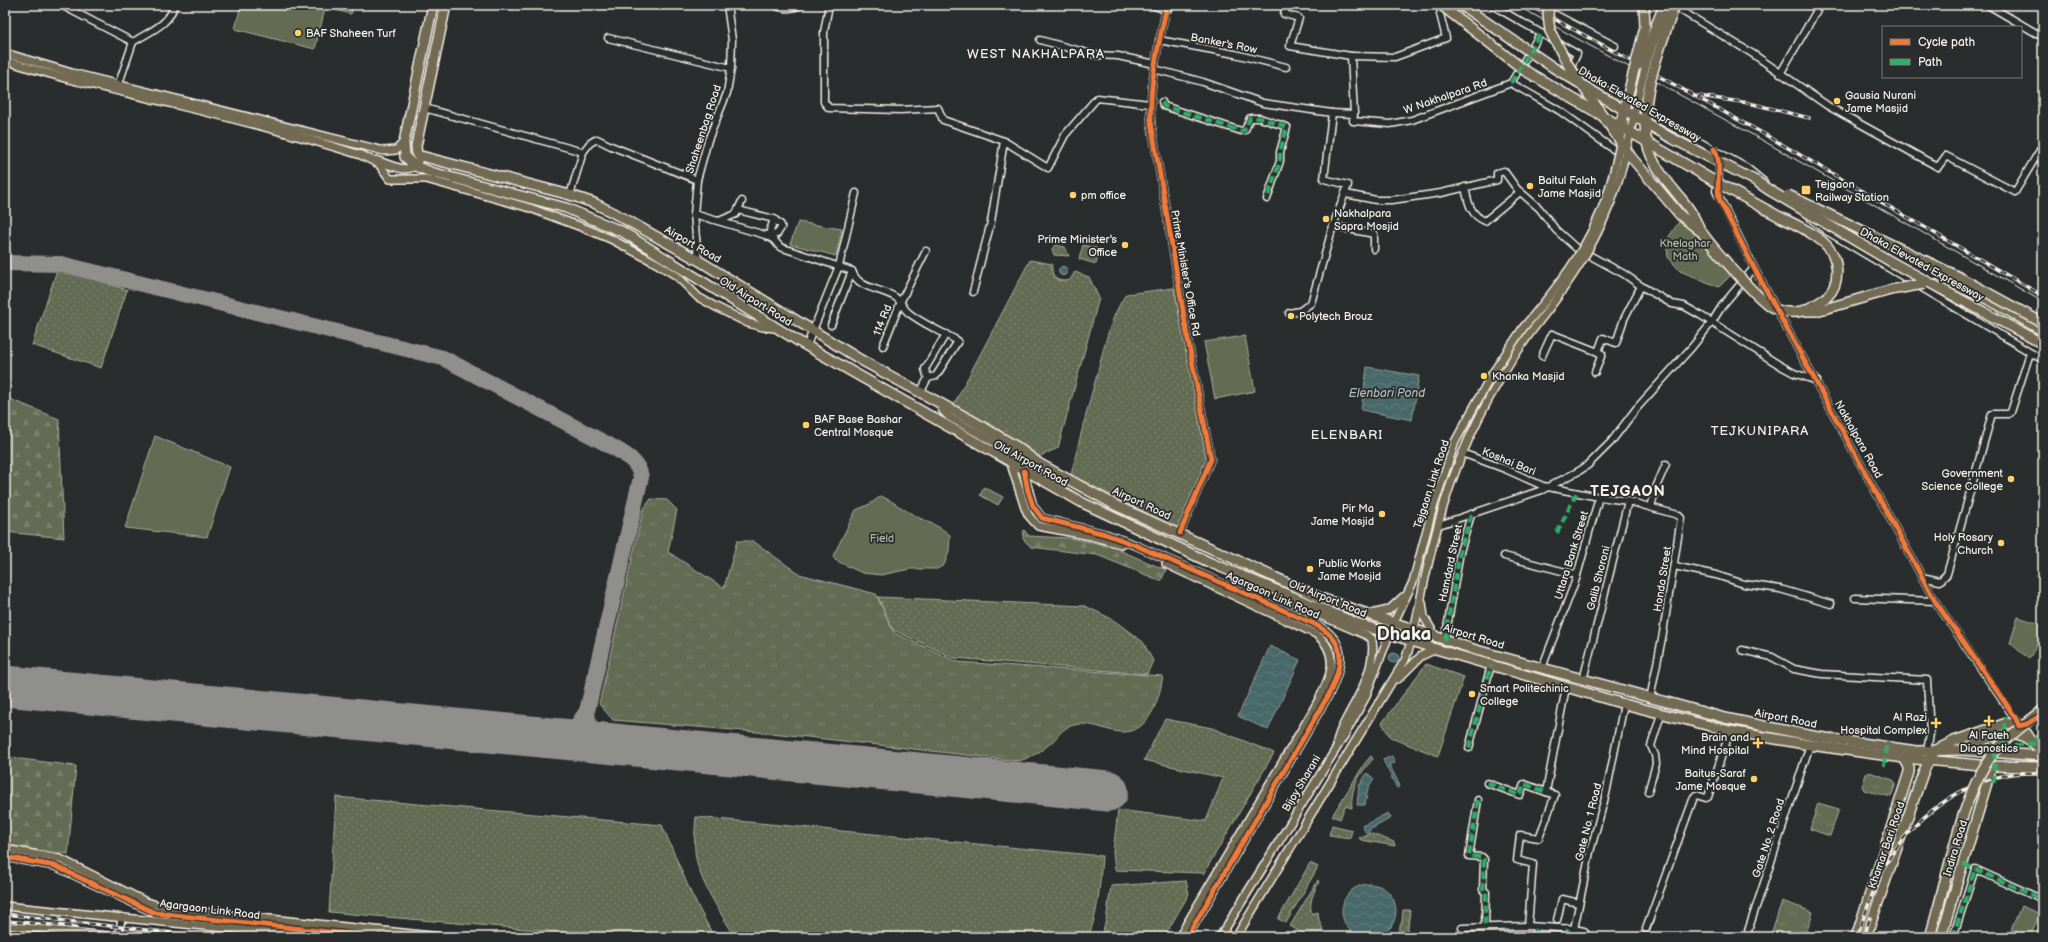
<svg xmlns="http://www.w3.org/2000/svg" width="2048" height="942" font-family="'Balsamiq Sans',sans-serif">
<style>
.grass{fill:url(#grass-tufts);stroke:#acae9e}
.forest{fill:url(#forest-firs);stroke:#acae9e}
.park{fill:#636c53;stroke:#acae9e}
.garden{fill:url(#garden-dots);stroke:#acae9e}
.water{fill:url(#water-waves);stroke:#8d9f9c}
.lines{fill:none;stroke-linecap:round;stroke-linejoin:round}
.taxiway{stroke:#8f8f8b;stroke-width:16}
.runway{stroke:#8f8f8b;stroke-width:41}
.minor-casing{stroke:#f4f1e8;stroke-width:9}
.major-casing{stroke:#f4f1e8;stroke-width:10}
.highway-casing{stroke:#f4f1e8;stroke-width:12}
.minor{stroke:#2a2d2e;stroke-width:6}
.major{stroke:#736b52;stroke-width:7}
.highway{stroke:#736b52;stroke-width:9}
.tram{stroke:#f4f1e8;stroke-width:1}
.rail-casing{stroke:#f4f1e8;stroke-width:3.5}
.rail{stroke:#2a2d2e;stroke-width:2;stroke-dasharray:6;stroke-linecap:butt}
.major-bridge-casing{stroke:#f4f1e8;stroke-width:10;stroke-linecap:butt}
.highway-bridge-casing{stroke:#f4f1e8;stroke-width:12;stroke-linecap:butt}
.major-bridge{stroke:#736b52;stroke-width:7}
.highway-bridge{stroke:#736b52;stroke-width:9}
.quiet{stroke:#2db169;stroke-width:4;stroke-dasharray:8 4;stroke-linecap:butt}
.cycleway-casing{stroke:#2a2d2e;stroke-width:8}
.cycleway{stroke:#f17a3a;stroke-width:5}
.poi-dot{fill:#ffd166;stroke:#2a2d2e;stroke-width:1.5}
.labels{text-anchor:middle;stroke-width:3.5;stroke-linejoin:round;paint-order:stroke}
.poi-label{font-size:11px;fill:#f4f1e8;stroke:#2a2d2e;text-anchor:start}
.street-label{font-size:11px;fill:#f4f1e8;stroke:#2a2d2e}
.park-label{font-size:11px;fill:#b3b5a5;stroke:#2a2d2e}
.water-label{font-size:12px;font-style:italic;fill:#b0bab6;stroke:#2a2d2e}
.quarter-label{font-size:13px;letter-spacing:1px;fill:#f4f1e8;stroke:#2a2d2e}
.district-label{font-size:15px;font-weight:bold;letter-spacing:1px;fill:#f4f1e8;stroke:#2a2d2e}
.town-label{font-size:19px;font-weight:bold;fill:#f4f1e8;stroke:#2a2d2e}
</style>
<defs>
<pattern id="grass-tufts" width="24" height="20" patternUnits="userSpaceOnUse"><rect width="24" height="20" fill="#636c53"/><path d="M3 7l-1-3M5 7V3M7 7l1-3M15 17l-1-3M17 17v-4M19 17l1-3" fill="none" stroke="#7a816c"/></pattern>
<pattern id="forest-firs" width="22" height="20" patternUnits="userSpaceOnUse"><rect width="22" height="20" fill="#636c53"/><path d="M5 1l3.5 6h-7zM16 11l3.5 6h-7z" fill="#7a816c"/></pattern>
<pattern id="garden-dots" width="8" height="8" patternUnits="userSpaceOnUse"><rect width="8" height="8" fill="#636c53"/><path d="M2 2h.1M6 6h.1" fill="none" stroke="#7a816c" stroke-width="1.8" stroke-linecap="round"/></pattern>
<pattern id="water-waves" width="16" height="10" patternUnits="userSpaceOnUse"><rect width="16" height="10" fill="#49686a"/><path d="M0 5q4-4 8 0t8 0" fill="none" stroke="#647e7f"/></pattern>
</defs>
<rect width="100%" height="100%" fill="#2a2d2e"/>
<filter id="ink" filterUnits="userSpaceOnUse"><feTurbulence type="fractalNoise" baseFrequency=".025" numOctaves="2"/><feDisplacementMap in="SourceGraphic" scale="8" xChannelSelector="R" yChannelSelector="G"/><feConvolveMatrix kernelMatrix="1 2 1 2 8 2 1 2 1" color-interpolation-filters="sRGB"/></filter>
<g filter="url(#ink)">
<g class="grass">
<polygon points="1083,245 1100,249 1096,264 1079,259"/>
<path d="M651,499l16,1 10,10 -9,42 56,36 13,-47h16l46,33 77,20 18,39 64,29 205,14c-4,23 -13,58 -43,56 -18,-2 -35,-14 -54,-4 -5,3 -9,9 -13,13 -11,10 -21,16 -34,20l-238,-27 -168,-14 -14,-16 44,-194z"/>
<path d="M1371,756l2,3c-13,14 -23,29 -21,49l-7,-2 -5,13 -8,-3 33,-53z"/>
<polygon points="1869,772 1893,780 1896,783 1891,797 1864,790 1862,786 1866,774"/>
<polygon points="1818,803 1839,809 1830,836 1810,829"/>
<polygon points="1782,901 1813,912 1805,937 1770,937"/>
</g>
<g class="forest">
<polygon points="5,397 59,419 64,538 5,532"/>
<polygon points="1024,530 1029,536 1068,538 1107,545 1166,570 1161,581 1097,555 1031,547 1023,539"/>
<polygon points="5,757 76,766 68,854 5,846"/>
</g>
<g class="park">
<polygon points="241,5 326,5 315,49 235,29"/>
<polygon points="337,5 354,5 351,14 335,10"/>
<polygon points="1681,219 1732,274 1719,287 1680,271 1668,257 1666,241"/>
<polygon points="798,222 842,229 836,256 790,244"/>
<polygon points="1245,336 1255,391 1215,399 1204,342"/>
<polygon points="155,436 230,467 207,537 125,528"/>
<polygon points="984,487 1003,497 998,505 980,495"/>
<path d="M881,496c12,5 21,13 33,19 14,8 23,9 36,20l-1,17 -5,13 -7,4h-27l-29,6 -19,-2 -27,-13 -2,-4 23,-46 14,-6z"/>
<polygon points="2018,617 2043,625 2043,634 2029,659 2010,643"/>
<polygon points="2021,906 2040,914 2030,937 2011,930"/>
</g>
<g class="garden">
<polygon points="1055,245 1065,247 1069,256 1054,255 1052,249"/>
<path d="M1030,260l22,4c-1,14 5,19 18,16l5,-8 14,5 10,21 -41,150 -20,9 -84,-53z"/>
<polygon points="58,267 127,290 101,368 32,345"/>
<path d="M1174,288l33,174 -29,67 -107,-54c8,-35 17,-69 27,-104 7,-27 12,-53 28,-77z"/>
<polygon points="878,597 1085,606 1112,619 1143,642 1153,661 1147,674 954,658 893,630"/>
<polygon points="1426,664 1464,677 1438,756 1391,738 1382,723"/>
<polygon points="1165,719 1212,728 1274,753 1204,873 1115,870 1113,852 1118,810 1206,821 1223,778 1144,760"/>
<polygon points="336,797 662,825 691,893 714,937 596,937 571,933 329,912"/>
<path d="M696,817l406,39c-2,26 -3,56 -14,81h-353c-14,-24 -38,-58 -40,-86 -1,-11 0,-23 1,-34z"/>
<polygon points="1332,825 1352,830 1350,838 1329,835"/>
<polygon points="1372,834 1394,842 1395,846 1361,840 1359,838"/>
<polygon points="1310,863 1318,867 1286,923 1278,919"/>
<path d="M1318,880l1,2c-5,10 -11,21 -7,32l6,-2 1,8 7,17h-17l-19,-11z"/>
<polygon points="1186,881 1189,894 1164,937 1101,937 1106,920 1111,886"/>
<polygon points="1403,910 1410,910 1408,928 1404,937 1396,937 1402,921"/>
</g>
<g class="water">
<circle cx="1063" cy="271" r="4.5"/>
<polygon points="1367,367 1419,376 1412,420 1361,410"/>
<polygon points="1270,646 1300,660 1268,730 1238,716"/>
<circle cx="1394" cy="658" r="5"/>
<polygon points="1392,756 1395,763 1389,764 1400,786 1397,788 1383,760"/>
<polygon points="1367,773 1374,779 1368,789 1365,805 1357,805 1359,786"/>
<polygon points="1388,813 1391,818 1368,831 1370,833 1367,834 1362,826"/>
<circle cx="1369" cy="911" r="27"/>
</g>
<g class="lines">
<g class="taxiway">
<path d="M5,263l56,1 382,94 164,86c14,8 31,15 34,33l-54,234c1,14 5,25 18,32"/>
<polyline points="557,738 576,727 587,711"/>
</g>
<polyline class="runway" points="5,686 1108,791"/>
<defs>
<g id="minor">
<polyline points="61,5 133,42"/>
<path d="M775,5c9,5 17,4 26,0"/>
<polyline points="829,5 824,32 824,102 829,108 900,110 938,108 943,120 1004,141"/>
<polyline points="1152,5 1166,10 1173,5"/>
<polyline points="1287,5 1284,14 1299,18 1290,46 1351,56 1354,114"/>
<polyline points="1492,5 1577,54 1570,69 1632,105 1747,168 1764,182"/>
<polyline points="1537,5 1615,46"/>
<polyline points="1672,5 1753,54 1828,106 1938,167 1946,156 2015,192 2043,145"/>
<polyline points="1988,5 2043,37"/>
<path d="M1166,10c-8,37 -17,74 -15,112l37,218 23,119 -31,74"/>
<polyline points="608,38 731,68"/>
<polyline points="1040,40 1095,55 1118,56 1155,64"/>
<polyline points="1159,40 1235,54 1286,67"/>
<polyline points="1351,56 1395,57 1446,38 1440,14 1445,5"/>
<polyline points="1154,69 1203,82 1263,103 1332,113 1354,114 1353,121 1390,124 1412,120 1511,83 1560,111 1616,151"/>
<polyline points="1780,74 1820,5"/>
<polyline points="1511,83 1540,34"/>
<path d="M117,89l16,-47c15,-10 37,-17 41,-37"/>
<polyline points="1162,102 1164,106 1241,131 1245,130 1250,118 1260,118 1287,127 1280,152 1280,161 1267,199"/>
<polyline points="428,109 583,152 570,195"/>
<polyline points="1332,113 1324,179 1348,185 1333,226 1374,234 1374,249"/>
<polyline points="1626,131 1630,111"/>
<path d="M1714,149c8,11 5,29 2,42l38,77 181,333 85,125"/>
<polyline points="583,152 590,143 597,139 611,146 697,180"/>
<path d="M1465,187c3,15 5,28 20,34l35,-29"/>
<polyline points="1346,194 1376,200 1392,200 1441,193 1497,180 1497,173 1504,171 1517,189 1539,208 1556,230 1576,248 1624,274 1641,286 1672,304 1684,306 1700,315 1781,366 1794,373 1817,381"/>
<polyline points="738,210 774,219 768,237"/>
<path d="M694,214l71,21 9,5 6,7 72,24c6,18 28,17 43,26 7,4 8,12 14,16 14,11 33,19 49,28l-22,35 -8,2 -3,-9 21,-35"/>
<polyline points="1811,219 1828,232 2043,360"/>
<polyline points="719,221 736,214 742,201"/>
<polyline points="769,235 777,234 781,228 781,225 774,219"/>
<polyline points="698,260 694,214 697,180 708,140 727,93 731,68 732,40 727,5"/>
<polyline points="973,292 991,222 1004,141 1048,168 1065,135 1097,98 1150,104"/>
<polyline points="1289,313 1300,311 1311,303 1333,226"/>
<polyline points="831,325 852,271"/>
<polyline points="807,345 839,266 856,193"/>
<polyline points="883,346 901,301 926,251"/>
<polyline points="1542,356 1552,334 1598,352"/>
<polyline points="1595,372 1602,354 1598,352 1603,338 1616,343 1624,319 1641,286"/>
<polyline points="920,393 928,378"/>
<polyline points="1462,453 1505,469 1543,486 1599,497 1576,579 1542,668"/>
<polyline points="1628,501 1678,515 1681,518 1663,633 1650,699"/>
<polyline points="1651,507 1657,485 1666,464"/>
<polyline points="1439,525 1542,490 1579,471 1588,465 1611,442 1636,409 1692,347 1712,322 1722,306 1754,268"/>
<polyline points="1504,556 1577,575"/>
<polyline points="1674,566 1716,575 1744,584 1780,589 1831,604"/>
<polyline points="1922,577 1940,581 1947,574 1992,414 2008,414 2011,412 2030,353"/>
<polyline points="1855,598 1935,601"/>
<polyline points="1445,640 1460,552 1471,515"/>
<polyline points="1742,650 1772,657 1794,669 1822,674 1927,680 1930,734 1927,751"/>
<polyline points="1583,680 1628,501 1599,497"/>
<polyline points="1469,748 1491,665"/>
<polyline points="1487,783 1520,795 1524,784 1546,792"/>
<polyline points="1648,792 1656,764 1655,755 1651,746 1661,714"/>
<polyline points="1478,800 1469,856 1482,857 1484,859 1483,890 1486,892 1485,927"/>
<polyline points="1557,920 1562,899 1579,903"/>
<polyline points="1528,926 1533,864 1517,860 1520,835 1539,838 1555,795 1546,792 1566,687"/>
<polyline points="1462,928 1528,926 1574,929"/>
<polyline points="1646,929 1694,797 1696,795 1706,798 1708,797 1730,731"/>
<polyline points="118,937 122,917"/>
<polyline points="1535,937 1536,927"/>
<polyline points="1567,937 1568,928"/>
<polyline points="1588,937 1584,931 1574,929 1590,852 1606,794 1624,704"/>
<polyline points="1746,937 1810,745"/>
<polyline points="1953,937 1975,869 2043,900"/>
</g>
<g id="major">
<polyline points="5,53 72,73 384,151 396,150 404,142"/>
<path d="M5,60c55,19 112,30 168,44 64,15 128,32 191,52"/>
<polyline points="361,155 379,164 390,179 426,179 530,208 584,228 611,239 656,263 677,276 698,297 716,307 748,323 763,327 777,328"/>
<path d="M376,160c9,3 28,13 37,7 4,-2 5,-7 7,-10"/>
<path d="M939,403l4,8 6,6 59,33 12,9 13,47 9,12 63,16 30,11 183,81c31,17 24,41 11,68l-142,243"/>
<polyline points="1011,464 1025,508 1029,516 1038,526 1091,536 1121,544"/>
<path d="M1166,564l150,70c30,24 9,53 -5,80l-132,223"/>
<path d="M1280,596l30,15 56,24 6,4c4,25 -10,52 -22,73 -5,10 -12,20 -13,31"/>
<polyline points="1422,602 1424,617 1436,637"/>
<polyline points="1371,614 1389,610 1403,597"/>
<polyline points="1398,679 1421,656 1436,649"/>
<polyline points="5,849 60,859 144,901 165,908 441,937"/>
<polyline points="5,857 55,866 155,913 375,937"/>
<polyline points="5,906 313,937"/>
<polyline points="5,925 116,937"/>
<polyline points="1220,937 1344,736 1365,698 1394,622 1413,582 1431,514 1455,442 1492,374 1523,328"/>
<path d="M1236,937l169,-277c9,-23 13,-48 18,-73 6,-28 13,-56 21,-83 19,-61 49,-119 86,-171"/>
</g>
<g id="highway">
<polyline points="433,5 404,142 405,157 415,166 431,172 566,208 623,232 798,341 1083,503 1211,563 1356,623 1436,649 1624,704 1730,731 1810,745 1904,758 1992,766 2043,767"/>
<polyline points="446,5 416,146 417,155 570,195 594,203 623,218 698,260 861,360 971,420 1017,447 1040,464 1117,506 1323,599 1476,650 1725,718 1818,737 1917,751 1960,750 2043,756"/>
<path d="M1780,217c15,7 30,14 43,25 16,13 19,40 4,55 -7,6 -16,10 -24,14"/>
<path d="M1929,284c42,-2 79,28 114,47"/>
<polyline points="1806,311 1816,311 1835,306"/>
<path d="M1963,749c16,-6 37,-19 54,-15 11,2 19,12 26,18"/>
<polyline points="1856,937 1909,772 1909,767 1904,758"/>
<polyline points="1866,937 1923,773 1930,758 1936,750 1954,741 2001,725 2007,723 2019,726 2027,734 2032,742"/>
<polyline points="1930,937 1937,912"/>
<polyline points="1941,937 1992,766"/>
</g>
</defs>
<use href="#minor" class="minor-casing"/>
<use href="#major" class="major-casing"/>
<use href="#highway" class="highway-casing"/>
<use href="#minor" class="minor"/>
<use href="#major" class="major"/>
<use href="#highway" class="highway"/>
<polyline class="tram" points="1516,5 1762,140 2043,302"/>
<defs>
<g id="rail">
<polyline points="1529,5 1764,134 2043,296"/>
<polyline points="1698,96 1749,103 1809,118"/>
<polyline points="5,914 208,937"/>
<polyline points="5,921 76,927"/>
<polyline points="114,932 157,937"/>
<path d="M1857,937c8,-22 15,-45 25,-66 24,-47 72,-85 124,-96 12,-3 25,-2 37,-2"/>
<polyline points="1864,937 1870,918"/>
</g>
</defs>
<use href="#rail" class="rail-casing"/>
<use href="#rail" class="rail"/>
<defs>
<g id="major-bridge">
<polyline points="1639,66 1663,5"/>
<path d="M1523,328c34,-40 67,-81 84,-133 8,-23 12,-47 17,-71"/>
<path d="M1530,333c38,-48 69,-91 88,-151 18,-59 21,-123 53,-177"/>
</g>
<g id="highway-bridge">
<polyline points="1441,5 1524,70 1714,181 1780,217"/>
<polyline points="1461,5 1554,68 1671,138 1756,181 1769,190 1895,264 2043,344"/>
<polyline points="1550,5 1548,14 1550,31 1567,63 1631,157 1680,215 1699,230"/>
<path d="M1675,5c-14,40 -37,96 -28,138 6,27 27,45 42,66 5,7 8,15 12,22 10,15 58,70 72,77 10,5 20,5 30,3"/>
<polyline points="1620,126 1645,27 1644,5"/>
<polyline points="1788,195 1957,276 2043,323"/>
<polyline points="1835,306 1890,290 1924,284"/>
<path d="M1937,912c13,-47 26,-120 56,-158 13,-17 33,-30 50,-44"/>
</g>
</defs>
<use href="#major-bridge" class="major-bridge-casing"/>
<use href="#highway-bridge" class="highway-bridge-casing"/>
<use href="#major-bridge" class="major-bridge"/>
<use href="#highway-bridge" class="highway-bridge"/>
<g class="quiet">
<polyline points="1511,83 1540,34"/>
<polyline points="1162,102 1164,106 1241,131 1245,130 1250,118 1260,118 1287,127 1280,152 1280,161 1267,199"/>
<polyline points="1557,533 1577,492"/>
<polyline points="1445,640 1460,552 1471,515"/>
<polyline points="2003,747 2037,743 2037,735"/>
<polyline points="1469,748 1491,665"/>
<polyline points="1884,766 1887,742"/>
<polyline points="1487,783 1520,795 1524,784 1546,792"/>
<polyline points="1994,783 1995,747 2003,747 2006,717"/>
<polyline points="1478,800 1469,856 1482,857 1484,859 1483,890 1486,892 1485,927"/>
<polyline points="1963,864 1975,869"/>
<polyline points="1535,937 1536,927"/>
<polyline points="1567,937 1568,928"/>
<polyline points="1953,937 1975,869 2043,900"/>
</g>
<defs>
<g id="cycleway">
<path d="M1166,10c-8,37 -17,74 -15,112l37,218 23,119 -31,74"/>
<path d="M1714,149c10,15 0,35 6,52l34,67 181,333 80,116 4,9 8,-2 16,-10"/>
<path d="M1024,471l4,20 5,15 9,12 63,16 30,11 175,77c37,17 35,39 19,72l-142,243"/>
<polyline points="5,857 55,866 155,913 375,937"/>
</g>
</defs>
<use href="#cycleway" class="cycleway-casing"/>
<use href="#cycleway" class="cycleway"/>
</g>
</g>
<g class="poi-dot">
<circle cx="298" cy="33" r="4"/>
<circle cx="1837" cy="101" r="4"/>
<circle cx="1530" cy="186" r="4"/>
<rect x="1801" y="185" width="10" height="10" rx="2"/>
<circle cx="1073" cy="195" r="4"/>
<circle cx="1326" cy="219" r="4"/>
<circle cx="1125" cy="245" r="4"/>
<circle cx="1291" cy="316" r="4"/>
<circle cx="1484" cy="376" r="4"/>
<circle cx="806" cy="425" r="4"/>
<circle cx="2011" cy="479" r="4"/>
<circle cx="1382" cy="514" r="4"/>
<circle cx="2001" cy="543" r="4"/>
<circle cx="1310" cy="569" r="4"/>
<circle cx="1472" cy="694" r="4"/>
<path d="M1987 715h4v4h4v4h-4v4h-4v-4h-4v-4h4z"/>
<path d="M1934 717h4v4h4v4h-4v4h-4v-4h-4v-4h4z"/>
<path d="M1756 737h4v4h4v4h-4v4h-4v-4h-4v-4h4z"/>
<circle cx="1754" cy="779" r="4"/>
</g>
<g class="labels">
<g class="poi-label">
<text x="306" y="37">BAF Shaheen Turf</text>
<text x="1845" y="99">Gausia Nurani<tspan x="1845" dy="13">Jame Masjid</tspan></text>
<text x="1538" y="184">Baitul Falah<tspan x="1538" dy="13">Jame Masjid</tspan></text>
<text x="1815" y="188">Tejgaon<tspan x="1815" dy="13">Railway Station</tspan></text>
<text x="1081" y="199">pm office</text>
<text x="1334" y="217">Nakhalpara<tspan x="1334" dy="13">Sapra Mosjid</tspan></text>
<text x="1117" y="243" text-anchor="end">Prime Minister's<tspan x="1117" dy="13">Office</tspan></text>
<text x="1299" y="320">Polytech Brouz</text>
<text x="1492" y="380">Khanka Masjid</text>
<text x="814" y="423">BAF Base Bashar<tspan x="814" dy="13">Central Mosque</tspan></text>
<text x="2003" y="477" text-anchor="end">Government<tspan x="2003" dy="13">Science College</tspan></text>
<text x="1374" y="512" text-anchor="end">Pir Ma<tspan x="1374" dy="13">Jame Mosjid</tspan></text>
<text x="1993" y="541" text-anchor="end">Holy Rosary<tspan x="1993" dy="13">Church</tspan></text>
<text x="1318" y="567">Public Works<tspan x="1318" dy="13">Jame Mosjid</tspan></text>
<text x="1480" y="692">Smart Politechinic<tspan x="1480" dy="13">College</tspan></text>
<text x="1927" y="721" text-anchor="end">Al Razi<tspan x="1927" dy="13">Hospital Complex</tspan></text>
<text x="1989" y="739" text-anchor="middle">Al Fateh<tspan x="1989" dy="13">Diagnostics</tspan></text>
<text x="1749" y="741" text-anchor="end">Brain and<tspan x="1749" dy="13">Mind Hospital</tspan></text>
<text x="1746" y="777" text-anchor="end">Baitus-Saraf<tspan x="1746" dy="13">Jame Mosque</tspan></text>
</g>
<g class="street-label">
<text transform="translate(1224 43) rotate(11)" y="4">Banker's Row</text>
<text transform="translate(1445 96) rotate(-19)" y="4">W Nakhalpara Rd</text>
<text transform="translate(1640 104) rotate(30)" y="4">Dhaka Elevated Expressway</text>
<text transform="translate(703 129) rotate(-72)" y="4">Shaheenbag Road</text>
<text transform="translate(693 244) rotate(30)" y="4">Airport Road</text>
<text transform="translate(1922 264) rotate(29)" y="4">Dhaka Elevated Expressway</text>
<text transform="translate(1186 273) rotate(80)" y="4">Prime Minister's Office Rd</text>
<text transform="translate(756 301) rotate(32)" y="4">Old Airport Road</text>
<text transform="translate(882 320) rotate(-68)" y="4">114 Rd</text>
<text transform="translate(1859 439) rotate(61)" y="4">Nakhalpara Road</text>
<text transform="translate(1509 461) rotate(22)" y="4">Koshai Bari</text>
<text transform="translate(1031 463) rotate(29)" y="4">Old Airport Road</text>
<text transform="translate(1431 484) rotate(-72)" y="4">Tejgaon Link Road</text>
<text transform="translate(1142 503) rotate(25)" y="4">Airport Road</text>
<text transform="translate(1571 555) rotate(-73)" y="4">Uttara Bank Street</text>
<text transform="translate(1450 563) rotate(-78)" y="4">Hamdard Street</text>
<text transform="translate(1598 578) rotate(-76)" y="4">Galib Shoroni</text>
<text transform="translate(1662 579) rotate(-81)" y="4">Honda Street</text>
<text transform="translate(1273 595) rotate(24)" y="4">Agargaon Link Road</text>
<text transform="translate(1328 598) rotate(22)" y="4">Old Airport Road</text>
<text transform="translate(1474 636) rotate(17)" y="4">Airport Road</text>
<text transform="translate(1786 718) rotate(11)" y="4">Airport Road</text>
<text transform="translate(1301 783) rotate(-59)" y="4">Bijoy Sharani</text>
<text transform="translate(1588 822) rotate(-76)" y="4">Gate No. 1 Road</text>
<text transform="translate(1768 838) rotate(-72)" y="4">Gate No. 2 Road</text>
<text transform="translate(1886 845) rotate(-71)" y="4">Khamar Bari Road</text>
<text transform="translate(1955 848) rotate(-73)" y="4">Indira Road</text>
<text transform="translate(210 909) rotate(7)" y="4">Agargaon Link Road</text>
</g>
<g class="park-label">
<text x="1685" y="247">Khelaghar<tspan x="1685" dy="13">Math</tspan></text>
<text x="882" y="542">Field</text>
</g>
<g class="water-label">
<text x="1387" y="397">Elenbari Pond</text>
</g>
<g class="quarter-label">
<text x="1036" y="58">WEST NAKHALPARA</text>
<text x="1760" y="435">TEJKUNIPARA</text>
<text x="1347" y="439">ELENBARI</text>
</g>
<g class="district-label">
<text x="1628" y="496">TEJGAON</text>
</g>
<g class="town-label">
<text x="1404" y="640">Dhaka</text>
</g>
</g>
<rect width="2048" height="942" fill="none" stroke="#2a2d2e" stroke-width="20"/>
<rect x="10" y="10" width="2028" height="922" fill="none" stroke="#f4f1e8" stroke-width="1.5" filter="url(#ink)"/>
<rect x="1882" y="26" width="140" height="52" fill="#2a2d2e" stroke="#7b7b78"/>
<rect x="1890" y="39" width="20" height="6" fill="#f17a3a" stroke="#7b7b78"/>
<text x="1918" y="46" font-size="12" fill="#f4f1e8">Cycle path</text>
<rect x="1890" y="59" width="20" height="6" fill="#2db169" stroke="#7b7b78"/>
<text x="1918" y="66" font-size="12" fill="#f4f1e8">Path</text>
</svg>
